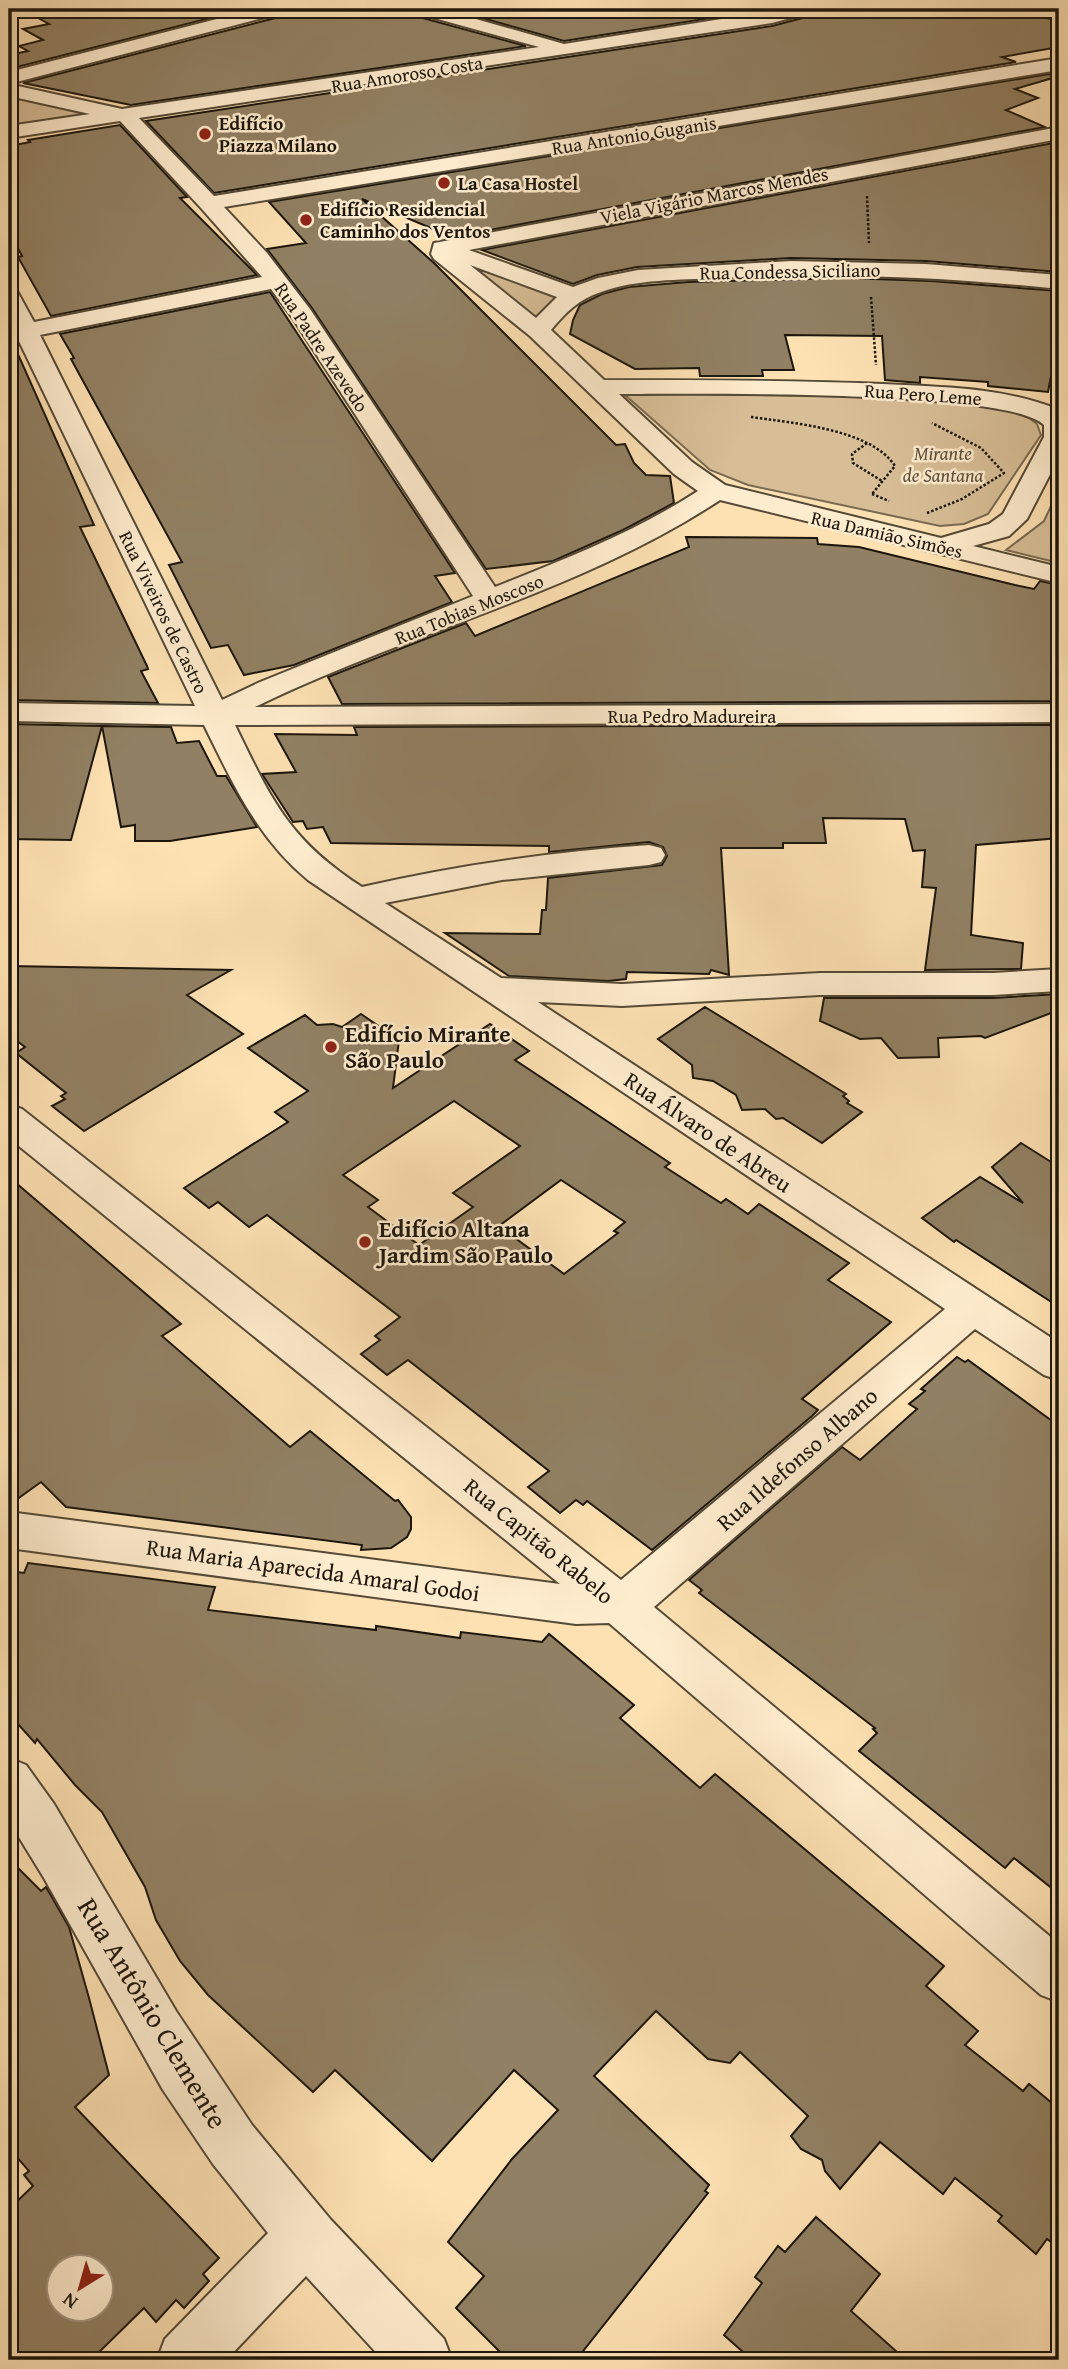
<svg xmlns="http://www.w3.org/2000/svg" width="1068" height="2369" font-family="'Gentium Book Plus',serif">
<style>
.green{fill:#d7be97;stroke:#7a6a52;stroke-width:2}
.building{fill:#918063;stroke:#1d160c;stroke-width:2;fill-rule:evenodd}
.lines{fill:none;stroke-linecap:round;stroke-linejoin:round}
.minor-casing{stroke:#554936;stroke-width:4}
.path{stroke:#1d160c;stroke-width:2.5;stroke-dasharray:2.5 2;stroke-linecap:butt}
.minor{fill:#feecce;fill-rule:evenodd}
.poi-dot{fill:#8f2418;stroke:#feecce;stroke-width:2.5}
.labels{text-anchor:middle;stroke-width:5;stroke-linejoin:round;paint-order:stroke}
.far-street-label{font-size:19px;fill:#1d160c;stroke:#feecce}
.far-poi-label{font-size:19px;font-weight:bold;fill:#1d160c;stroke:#feecce;text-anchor:start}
.far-park-label{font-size:19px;font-style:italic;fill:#5e513d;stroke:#feecce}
.poi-label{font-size:23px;font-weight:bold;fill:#1d160c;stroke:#feecce;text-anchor:start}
.street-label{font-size:23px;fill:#1d160c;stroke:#feecce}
.near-street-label{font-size:28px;fill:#1d160c;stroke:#feecce}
</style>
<rect width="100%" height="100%" fill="#fde1b3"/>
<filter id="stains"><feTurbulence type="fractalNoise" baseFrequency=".00286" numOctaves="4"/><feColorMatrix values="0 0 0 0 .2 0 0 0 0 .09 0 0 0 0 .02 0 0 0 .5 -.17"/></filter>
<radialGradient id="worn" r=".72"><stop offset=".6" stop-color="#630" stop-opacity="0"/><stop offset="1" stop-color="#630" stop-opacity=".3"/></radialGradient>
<g class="green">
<polygon points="9,96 92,113 94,116 9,129"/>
<polygon points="464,260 562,299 538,323"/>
<polygon points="625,391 878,393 1007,410 1029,418 1037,424 1041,435 988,514 964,524 940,526 748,485 710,470 625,395"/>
<polygon points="1059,489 1059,563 1006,550 1044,521"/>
</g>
<g class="building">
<polygon points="22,9 246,9 9,69 9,55 28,51 19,46 43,40 23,29 49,24"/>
<polygon points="288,9 410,9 415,16 526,46 131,105 23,83 283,16"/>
<polygon points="450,9 769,9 564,41"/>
<polygon points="815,9 1010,9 1059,21 1059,47 1002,57 1016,62 214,193 146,121 772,26 810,16"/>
<polygon points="1049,74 1056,77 1015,89 1038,98 1006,110 1045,127 452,237 362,199 434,263 616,445 625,444 634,463 646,475 670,476 674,503 623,530 553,561 486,569 312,308 267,249 306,243 269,202"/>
<polygon points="120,125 187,197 180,198 257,275 51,316 18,257 22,256 9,231 9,146 30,142 28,140"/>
<polygon points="1059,142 1059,272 926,261 791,258 637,267 597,275 573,284 482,250"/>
<polygon points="846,278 931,281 1059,291 1059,376 1051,376 1048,392 988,386 988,382 920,377 920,383 885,380 882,336 785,335 794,370 762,370 763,376 700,376 699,368 635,369 570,334 573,320 580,305 602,294 629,287 688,282"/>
<polygon points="270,292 455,573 435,576 452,602 294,665 244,675 228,645 211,648 169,565 182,562 71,359 74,358 60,334"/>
<polygon points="9,343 13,343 94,525 80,527 147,666 148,669 141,671 158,703 9,700"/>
<polygon points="686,537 817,538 818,544 859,547 1015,585 1034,589 1040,581 1059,585 1059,701 342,704 328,677 466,623 475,636 689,547"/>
<polygon points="9,724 102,726 71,840 9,839"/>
<polygon points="1059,725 1059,838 976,845 971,935 1023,943 1021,969 925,970 936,888 922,887 925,850 913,851 905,819 823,818 826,843 783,843 783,848 721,848 729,975 711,970 709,974 627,972 626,979 608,981 509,976 445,933 540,934 542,910 546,910 548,878 662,865 667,856 663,847 649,842 549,852 549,846 331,843 323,827 307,829 303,821 293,822 262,774 296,772 275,734 357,735 354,727"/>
<polygon points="102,726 171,727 177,743 199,741 217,776 226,776 257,827 170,841 135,841 135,825 121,827"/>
<polygon points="9,966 231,970 187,995 243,1034 84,1131 52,1106 65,1099 61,1096 66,1093 16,1053 25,1047 9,1035"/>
<polygon points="1059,994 1059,1010 985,1038 981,1036 938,1038 939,1057 898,1058 881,1038 860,1039 820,1021 824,998 993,998"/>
<polygon points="705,1007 846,1094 843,1096 849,1101 847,1103 862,1112 822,1143 783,1118 776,1119 765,1109 742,1110 736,1095 713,1081 693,1078 692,1065 658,1039"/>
<path d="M361,1014l38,26 -6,48 97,-64 39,27 -14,9 155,103 -5,4 56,36 5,-4 22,15 11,-10 90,59 -21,17 63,42 -89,77 16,11 -6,6 -160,134 -65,-49 -4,4 -7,-5 -16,13 -32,-26 21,-16 -141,-111 -21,15 -26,-21 19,-14 -5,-4 25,-19 -133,-102 -18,12 -31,-25 -9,6 -25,-20 104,-66 -13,-10 33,-21 -60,-43 57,-33 12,10 16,-1 9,3zM454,1101l66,45 -67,47 20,14 -54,38 -51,-38 10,-7 -35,-25zM561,1180l64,42 -11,9 4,2 -54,41 -65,-48z"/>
<polygon points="1021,1143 1059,1167 1059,1307 956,1240 954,1242 922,1218 980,1177 1023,1203 992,1167"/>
<polygon points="9,1177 181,1324 162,1336 290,1447 310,1431 395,1501 398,1500 411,1517 411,1529 407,1537 391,1548 361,1550 362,1545 66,1507 41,1482 9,1505"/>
<polygon points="957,1357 965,1362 968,1360 1059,1426 1059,1894 1014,1858 1005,1868 859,1751 877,1733 873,1729 875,1728 699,1593 702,1590 689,1580 842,1447 860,1460 917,1409 909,1404 925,1391 921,1389"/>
<polygon points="28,1563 215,1587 208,1610 376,1630 376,1626 460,1638 461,1632 542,1642 549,1634 634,1705 620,1718 700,1788 715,1774 944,1966 926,1986 978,2031 965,2045 1023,2091 1029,2084 1059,2109 1059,2248 1047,2239 1036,2254 998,2221 1002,2216 955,2178 943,2194 880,2142 840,2189 825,2171 822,2160 801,2149 791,2136 808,2116 740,2052 730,2063 708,2059 656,2011 594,2076 709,2185 705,2191 708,2193 576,2360 508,2360 456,2308 484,2276 448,2242 512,2159 558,2110 514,2070 432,2161 335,2070 313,2092 208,1995 180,1961 156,1920 145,1887 102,1812 75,1785 37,1739 35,1743 9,1714 9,1571 24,1573"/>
<path d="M9,1859l32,32 5,-4 23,40 20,71 20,77 -34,32 144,151 -16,16 6,7 -25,27 -8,-8 -20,22 -12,-14 -53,52h-82v-151l24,-23 -9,-11 5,-4 -20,-23zM60,2267h42v42h-42z"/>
<polygon points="816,2217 880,2274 851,2311 906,2360 752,2360 724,2335 762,2283 755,2277 778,2246 785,2252"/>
</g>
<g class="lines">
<defs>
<g id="minor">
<polygon points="256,9 285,9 282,13 9,84 9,72"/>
<path d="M413,9h28l123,35 220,-35h28l-3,4 -37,10 -633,95 75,78 845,-138v12l-835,137 43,46 43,56 185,278c70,-28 140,-55 203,-96l-24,-17 -144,-138 -96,-77 -3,-5 3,-11 625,-116v12l-590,111 104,37 25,-9 40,-8 153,-9 135,3 133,11v14c-114,-12 -227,-17 -342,-11 -38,2 -80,1 -116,14 -22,7 -36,21 -50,38l53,50c93,0 185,0 279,4 57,3 120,3 174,25l2,2v46l-32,62 -18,17 -36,10 86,21v16l-339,-83c-143,94 -312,132 -465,207l804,-3v18l-824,3c37,76 54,115 127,162 95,-22 190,-35 287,-42l12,3 4,7 -4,7 -12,3 -147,15 -117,23 116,75 121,6 198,-11h173l66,-4v22l-66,4h-173l-198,11 -84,-4 521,341v37l-15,-5 -69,-46 -321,278 405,337v58l-18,-7 -432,-372 -33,1 -567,-76v-36l551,72 -551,-446v-33l13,4 599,471 324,-271 -637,-429c-51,-42 -76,-98 -104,-155l-195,-4v-18l186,3 -177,-367 -9,2v-14l3,-1 -3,-7v-30l8,2 17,31 228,-45 -61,-69 -81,-87 -111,17v-12l81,-12 -81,-18v-12l113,25 417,-62 -123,-34zM470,265l87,32 -21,21zM271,289l21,28 181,279 -213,86 -38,18 -182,-365zM619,394c66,0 390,-5 425,31v12l-41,77 -14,10 -48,14 -216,-53 -33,-23z"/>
<polygon points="1049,9 1059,9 1059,14 1052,13"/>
<polygon points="9,1758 26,1765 54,1804 176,2011 252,2125 331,2220 444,2339 452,2360 383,2360 306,2276 226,2360 157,2360 165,2339 268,2233 213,2164 163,2090 44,1878 9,1821"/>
</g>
</defs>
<use href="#minor" class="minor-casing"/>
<g class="path">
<polyline points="867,196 869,243"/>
<polyline points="871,297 876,365"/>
<path d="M751,417c41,6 120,12 144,49l-23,28"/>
<polyline points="867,443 852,454 853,463 882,481"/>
<polyline points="872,494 889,501"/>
<polyline points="927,513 962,499 1004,473 981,448 932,423"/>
</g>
<use href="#minor" class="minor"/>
</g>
<g class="poi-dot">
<circle cx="205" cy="134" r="7"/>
<circle cx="444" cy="183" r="7"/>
<circle cx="306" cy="220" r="7"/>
<circle cx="331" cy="1047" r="7"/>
<circle cx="365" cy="1242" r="7"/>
</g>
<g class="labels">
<g class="far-street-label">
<text transform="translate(407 74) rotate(-9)" y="7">Rua Amoroso Costa</text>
<text transform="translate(634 135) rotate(-9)" y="7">Rua Antonio Guganis</text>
<text transform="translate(714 195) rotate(-11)" y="7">Viela Vigário Marcos Mendes</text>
<text transform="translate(790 271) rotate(-1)" y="7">Rua Condessa Siciliano</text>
<text transform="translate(322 347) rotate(56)" y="7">Rua Padre Azevedo</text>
<text transform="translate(923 394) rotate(4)" y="7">Rua Pero Leme</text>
<text transform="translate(887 534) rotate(13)" y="7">Rua Damião Simões</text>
<text transform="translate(469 609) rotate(-22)" y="7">Rua Tobias Moscoso</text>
<text transform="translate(164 612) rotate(64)" y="7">Rua Viveiros de Castro</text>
<text x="692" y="723">Rua Pedro Madureira</text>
</g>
<g class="far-poi-label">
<text x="219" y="130">Edifício<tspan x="219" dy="22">Piazza Milano</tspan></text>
<text x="458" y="190">La Casa Hostel</text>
<text x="320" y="216">Edifício Residencial<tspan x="320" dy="22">Caminho dos Ventos</tspan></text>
</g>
<g class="far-park-label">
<text x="943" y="460">Mirante<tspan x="943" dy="22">de Santana</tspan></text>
</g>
<g class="poi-label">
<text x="345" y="1042">Edifício Mirante<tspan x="345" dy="26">São Paulo</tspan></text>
<text x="379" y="1237">Edifício Altana<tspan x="379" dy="26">Jardim São Paulo</tspan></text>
</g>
<g class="street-label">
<text transform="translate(708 1132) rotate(34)" y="8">Rua Álvaro de Abreu</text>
<text transform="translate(797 1459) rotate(-41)" y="8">Rua Ildefonso Albano</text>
<text transform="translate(539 1541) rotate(39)" y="8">Rua Capitão Rabelo</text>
<text transform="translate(313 1570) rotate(8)" y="8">Rua Maria Aparecida Amaral Godoi</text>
</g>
<g class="near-street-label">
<text transform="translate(153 2013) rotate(59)" y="10">Rua Antônio Clemente</text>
</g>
</g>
<rect width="1068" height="2369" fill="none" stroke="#fde1b3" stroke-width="35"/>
<rect x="10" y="10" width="1047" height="2348" fill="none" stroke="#1d160c" stroke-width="3.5"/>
<rect x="18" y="18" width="1033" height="2334" fill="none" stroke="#1d160c" stroke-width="2"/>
<g transform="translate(80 2288) rotate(217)"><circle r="33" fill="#feecce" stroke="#a49680" stroke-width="2"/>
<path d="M0-5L12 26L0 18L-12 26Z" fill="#8f2418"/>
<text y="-10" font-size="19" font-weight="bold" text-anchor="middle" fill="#1d160c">N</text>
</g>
<rect width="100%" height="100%" filter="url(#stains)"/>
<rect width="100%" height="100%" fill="url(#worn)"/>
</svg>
